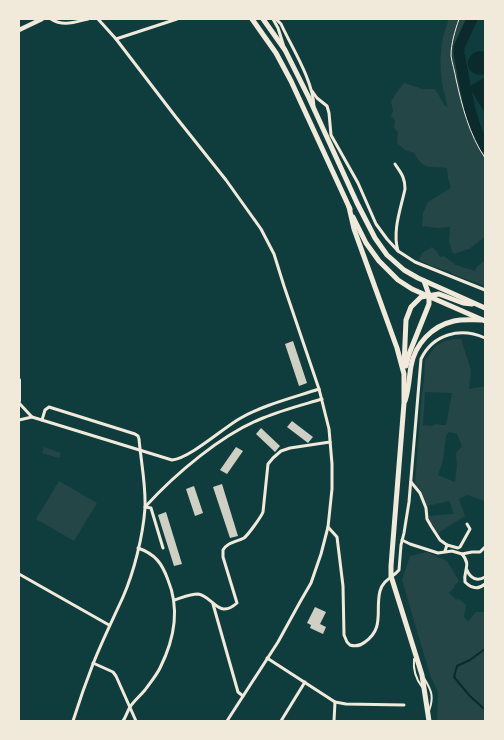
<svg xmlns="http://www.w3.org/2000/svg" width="504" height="740" font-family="Georgia,serif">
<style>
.green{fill:#244646;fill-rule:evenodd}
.water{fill:#0a2a2b}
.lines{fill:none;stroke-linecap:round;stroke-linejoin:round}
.stream{stroke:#0a2a2b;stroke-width:2}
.river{stroke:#0a2a2b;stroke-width:11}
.building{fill:#cfcfc3}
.path{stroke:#f1e9da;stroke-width:1}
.service{stroke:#f1e9da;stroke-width:2}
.minor{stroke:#f1e9da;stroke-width:3}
.tertiary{stroke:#f1e9da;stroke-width:4}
.secondary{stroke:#f1e9da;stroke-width:4.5}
.primary{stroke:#f1e9da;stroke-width:5}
</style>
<rect width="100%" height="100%" fill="#0f3d3e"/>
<g class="green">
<path d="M449,19h28l-15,32 7,38 16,54v94l-16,12 -16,5 -4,-12 1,-15 -12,1 -16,-2 1,-13 5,-11 23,-14 -3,-10 -1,-10c-17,-2 -23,3 -33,-15l-9,-3 -8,-7 1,-11 -4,-4 1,-8 -4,-4 2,-5 -2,-9 3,-6 10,-13 19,6h12l10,17 3,1c-9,-28 -11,-60 1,-88z"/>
<path d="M432,247l5,5 3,5 4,-1 12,9 19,6 1,-3 9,-8v26l-33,-12 -1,-2c-11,-3 -22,-7 -32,-12l3,-7z"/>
<path d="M453,339h8l10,31 -2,19 16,-3v115l-18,-6 -8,4 6,17 -27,17 -7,-10 -2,-7 24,-2 -2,-10 -2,-3 -22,5 -6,-15 -6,-8 7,-90 2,-13 1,-20 11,-14 9,-5zM425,392l27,1 -6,32h-5l-5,-1 -4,2 -9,-1zM449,432l8,2 5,12 -6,7 1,13 -2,16 -17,-7 5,-15 3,-24z"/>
<polygon points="44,447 61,453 59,458 42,453"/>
<polygon points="59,481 97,503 74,541 36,519"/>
<polygon points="427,552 447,561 459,581 454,586 455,587 449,593 456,600 459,599 466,605 464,617 468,622 476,612 485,612 485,721 437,721 438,692 430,675 402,580 410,556"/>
</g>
<g class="water">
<path d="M478,51l7,1v22c-18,5 -24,-17 -7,-23z"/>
<polygon points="485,77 485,113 469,87"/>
</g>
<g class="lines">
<polyline class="stream" points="483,708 469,695 454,677 457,666 470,660 485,649"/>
<path class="river" d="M472,19l-13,28v7c6,27 10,70 26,93"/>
</g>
<g class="building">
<polygon points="293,341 307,383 299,386 285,344"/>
<polygon points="292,421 313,437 308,443 287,427"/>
<polygon points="261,428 280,446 275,452 256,434"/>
<polygon points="236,447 243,451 227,474 220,470"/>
<polygon points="222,484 238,536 230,538 213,487"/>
<polygon points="194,486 203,513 195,516 186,489"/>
<polygon points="166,512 182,564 174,566 158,515"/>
<polygon points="315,607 326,612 320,624 326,627 323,634 310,628 311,625 307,623"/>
</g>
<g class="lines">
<path class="path" d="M459,19c-4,12 -8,24 -8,37 1,7 4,16 5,23 6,27 13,55 29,79"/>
<g class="service">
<path d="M414,659c-1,10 2,20 8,28"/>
<path d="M424,678c8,13 10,19 5,33"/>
</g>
<g class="minor">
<path d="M51,19c12,8 24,3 37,0"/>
<polyline points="98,19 116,39 175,116 226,180 261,229 274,254 284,286 319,389 329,429 332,464 332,489 328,527 321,554 311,583 300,602 278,642 227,721"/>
<polyline points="273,19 278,28 284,47"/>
<path d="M276,19l5,5c11,24 32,56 33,83"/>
<polyline points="116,39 177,19"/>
<polyline points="312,91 317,98 327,106 329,113 331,135 358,183 376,224 387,239 398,251 415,262 485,290"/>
<path d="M395,164c6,9 10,13 10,25 -4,19 -13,42 -7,62"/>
<path d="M19,403l13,14 140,43c18,-2 50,-31 67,-41 24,-14 53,-21 80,-30"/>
<polyline points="19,420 32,417"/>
<path d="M42,420l3,-10 4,-3 86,27 3,2 1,3c2,23 7,46 6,69 -2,28 -11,64 -22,89 -10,22 -21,44 -30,67 -7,18 -14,38 -20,57"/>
<polyline points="411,482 420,493 426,508 427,519 431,526 440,540 447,545"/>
<path d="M328,527l9,10 6,49 1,49 3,7 3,3c6,2 10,1 15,-3 20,-14 10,-32 15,-51 3,-11 13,-14 19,-21l2,-25 3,-12 5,-31 12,-143c12,-25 39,-32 64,-21"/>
<path d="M402,540l8,4 28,9 14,-2 10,3c10,12 1,16 3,28 6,6 13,8 20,2"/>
<path d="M163,548l-12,-40 -6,-1c30,-33 77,-73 118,-89 19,-8 39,-13 59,-19"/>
<polyline points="445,551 447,545 458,548 460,547 470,529 467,524"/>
<polyline points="462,554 472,552 480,552 485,547"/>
<path d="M467,570c3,8 10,12 18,7"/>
<polyline points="19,574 109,625"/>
<path d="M174,600c7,-2 16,-6 24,-6 15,2 20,26 39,9l-14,-46v-7c5,-8 13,-8 21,-12 4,-3 17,-21 19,-26l5,-48 5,-6 8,-7 9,-3 40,-6"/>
<polyline points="213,604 238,692 243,696"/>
<polyline points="267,658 335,702 346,704 404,705"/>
<polyline points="93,663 113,672 116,676 136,721"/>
<path d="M123,721c3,-4 4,-9 7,-14 4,-6 10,-11 15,-17 5,-7 11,-14 15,-22 14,-28 20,-59 8,-88 -6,-17 -13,-26 -30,-32"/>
<polyline points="281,721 305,682"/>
<polyline points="334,721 335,702"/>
</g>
<polyline class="tertiary" points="19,380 19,401"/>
<polyline class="secondary" points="19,30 42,19"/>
<g class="primary">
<polyline points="252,19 276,53 291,81 350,209"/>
<polyline points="263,19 285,50 309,98 357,203 375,238 387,255 404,270 418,278 485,308"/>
<polyline points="349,207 354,229 397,348 404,374 404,403 391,566 391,576 422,675 429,721"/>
<polyline points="353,217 366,243 379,261 398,280 412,289 485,321"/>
<polyline points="404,366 406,320 411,307 421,297 439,294 463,303 472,304"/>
<polyline points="406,366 409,354 429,304 429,295 424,281"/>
<path d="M405,401c4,-12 4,-23 6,-35 4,-22 21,-40 43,-45 9,-2 18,-1 27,-1"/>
</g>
</g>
<rect width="504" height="740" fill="none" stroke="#f1e9da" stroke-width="40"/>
</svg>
